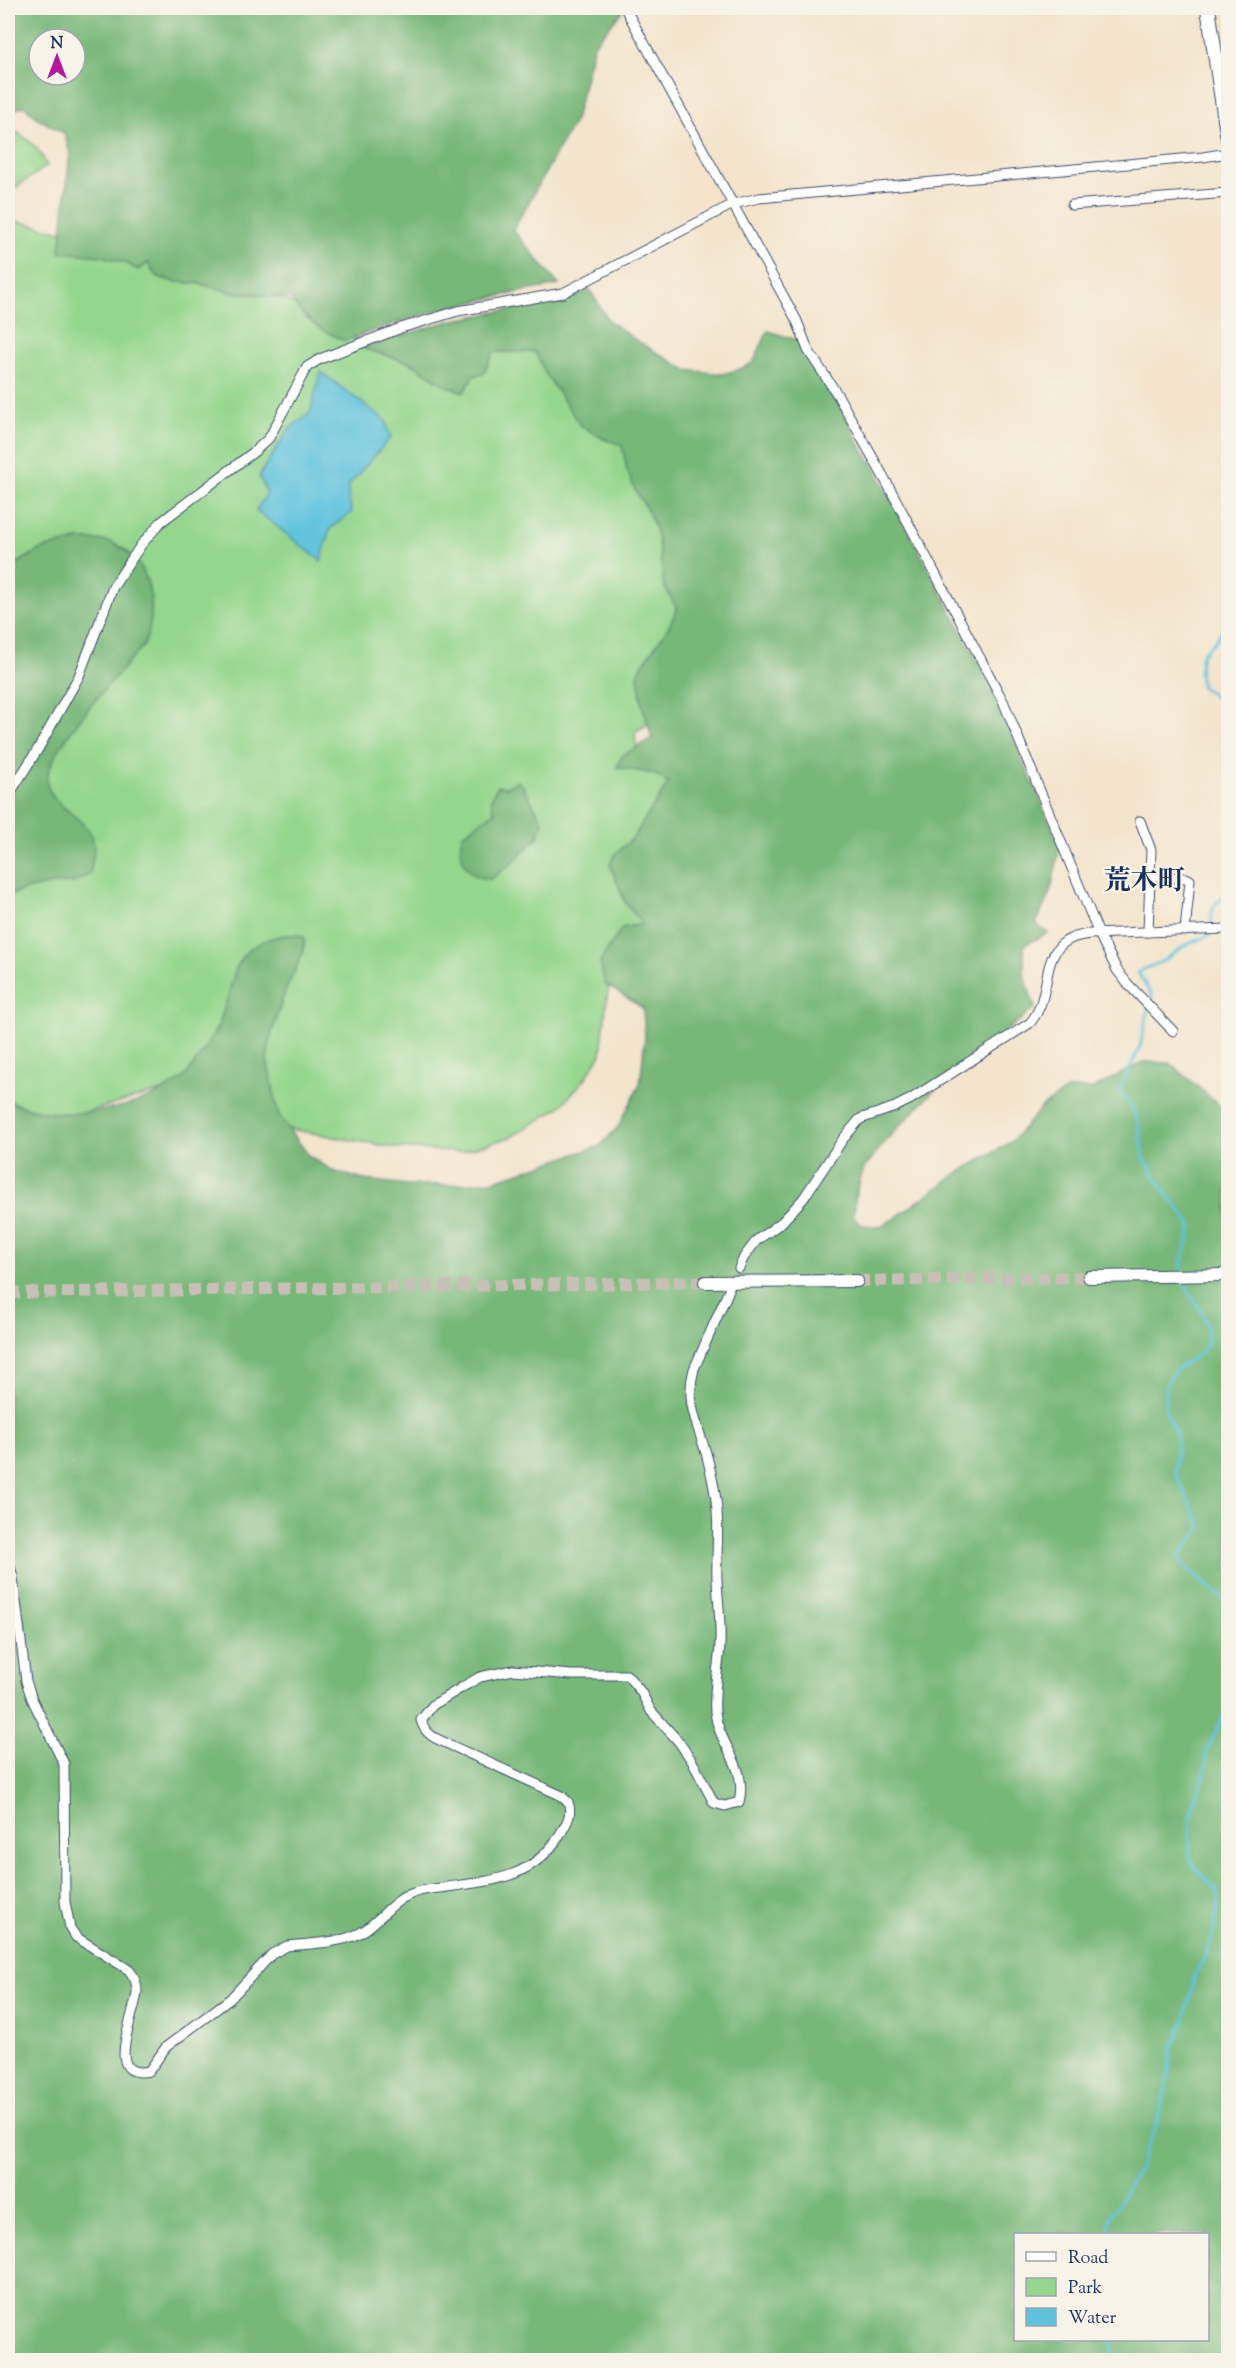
<svg xmlns="http://www.w3.org/2000/svg" width="1236" height="2368" font-family="'Sorts Mill Goudy','Noto Serif JP',serif">
<style>
.green{fill:#94d68d;stroke:#588276;stroke-width:1.5}
.forest{fill:#77b778;stroke:#49736b;stroke-width:1.5;fill-rule:evenodd}
.water{fill:#5fc2dd;stroke:#3d789e;stroke-width:1.5}
.lines{fill:none;stroke-linecap:round;stroke-linejoin:round}
.stream{stroke:#5fc2dd;stroke-width:3}
.major-tunnel{stroke:#c8c0b5;stroke-width:12;stroke-dasharray:12 6;stroke-linecap:butt}
.minor-casing{stroke:#3b4a6e;stroke-width:11}
.major-casing{stroke:#3b4a6e;stroke-width:14}
.highway-casing{stroke:#3b4a6e;stroke-width:16}
.minor{stroke:#fff;stroke-width:9}
.major{stroke:#fff;stroke-width:12}
.highway{stroke:#fff;stroke-width:14}
.labels{text-anchor:middle;stroke-width:4.5;stroke-linejoin:round;paint-order:stroke}
.quarter-label{font-size:27px;font-weight:bold;fill:#1b2f5e;stroke:#f7f3e8}
</style>
<rect width="100%" height="100%" fill="#f7f3e8"/>
<filter id="ink" filterUnits="userSpaceOnUse"><feTurbulence type="fractalNoise" baseFrequency=".0167" numOctaves="2"/><feDisplacementMap in="SourceGraphic" scale="12" xChannelSelector="R" yChannelSelector="G"/><feConvolveMatrix kernelMatrix="1 2 1 2 8 2 1 2 1" color-interpolation-filters="sRGB"/></filter>
<filter id="wash" filterUnits="userSpaceOnUse"><feTurbulence type="fractalNoise" baseFrequency=".008" numOctaves="4" result="noise"/><feDisplacementMap in="SourceGraphic" scale="24" xChannelSelector="R" yChannelSelector="G"/><feGaussianBlur stdDeviation="1.35" result="paint"/><feColorMatrix in="noise" values="0 0 0 0 0 0 0 0 0 0 0 0 0 0 0 0 0 1.4 0 .05"/><feComposite in="paint" operator="in"/></filter>
<g filter="url(#wash)">
<rect width="100%" height="100%" fill="#f3e4cb"/>
<g class="green">
<path d="M8,129c17,5 32,20 39,37l-39,27z"/>
<polygon points="8,219 95,240 215,281 286,300 321,324 419,366 483,349 533,344 629,432 685,590 663,714 635,732 636,745 655,762 669,788 660,914 610,972 601,1054 584,1080 559,1108 511,1137 459,1152 397,1148 261,1124 190,1083 33,1127 8,1129"/>
</g>
<g class="forest">
<path d="M8,8h617l-31,36 -19,76 -62,110 46,55c-73,12 -145,29 -214,56 -26,-11 -39,-20 -55,-43l-59,-6 -35,-9 -22,-1 -15,-5 -7,-6 -3,-8 -11,7 -13,-7 -23,-7 -42,-4 10,-99 -6,-20 -24,-13 -16,-14 -16,6zM39,39h36v36h-36z"/>
<path d="M589,289l20,32 30,21 47,28 37,4 17,-5 13,-6 15,-32 29,9 48,74 13,28 14,21 116,217 72,166 -9,44 -15,34 12,9 -24,12v30l11,33 -93,74 -51,53 -27,33 -9,28 -1,22 8,7 17,2 13,-7 66,-47 53,-31 31,-35 26,-18h25l50,-27 27,1 58,50v1247h-1220v-1260c45,26 139,11 177,-24 8,-8 27,-39 33,-50 9,-19 13,-53 24,-69 12,-16 44,-27 62,-20v14l-18,38 -15,46 -4,24 12,57 30,40 24,15 31,9 44,5h43l41,-4 108,-35 18,-19 22,-43 5,-47 -2,-29 -38,-24 -5,-23 22,-33 20,-4 -17,-22 -15,-37 6,-12 17,-15 36,-56 -15,-8 -37,-7 5,-11 30,-18 -10,-34 -4,-28 4,-11 26,-37 9,-19 -13,-23 -7,-52 -8,-21 -14,-23 -8,-20 -5,-25 -18,-6 -24,-14 -35,-52 -10,-21h-41l-11,22 -10,2 -9,16 -18,-6 -35,-23 -50,-15 88,-27 121,-23zM1016,2234h192v106h-192z"/>
<path d="M78,540c10,0 23,-1 32,2 42,16 49,66 34,103 -22,24 -99,106 -97,137 2,22 34,33 44,52 6,12 1,28 -1,40l-17,9 -21,1 -31,7 -13,5v-327l33,-20z"/>
<path d="M517,781l6,5 20,36 -5,15 -28,28 -19,14c-26,-1 -33,-21 -29,-44l32,-23 -3,-13 6,-13 10,1z"/>
</g>
<polygon class="water" points="321,372 386,421 388,431 391,437 348,486 349,501 352,512 330,529 321,561 256,510 267,494 259,476 288,430 310,413"/>
<g class="lines">
<g class="stream">
<polyline points="1228,622 1216,640 1202,654 1199,674 1202,687 1228,707"/>
<polyline points="1182,1271 1181,1264 1191,1231 1189,1221 1165,1192 1144,1158 1138,1123 1133,1109 1120,1091 1121,1086 1140,1047 1148,1010 1152,1001 1151,994 1138,972 1163,961 1184,946 1210,935 1213,907 1228,891"/>
<path d="M1183,1278c4,20 26,34 25,58 -1,24 -27,23 -38,42 -6,10 -6,28 -2,40 2,6 7,10 8,16 4,14 -3,27 0,41l24,49v6l-21,26 4,10 45,37"/>
<polyline points="1228,1652 1223,1656 1228,1678"/>
<polyline points="1109,2234 1110,2218 1138,2170 1157,2124 1166,2088 1172,2048 1184,2022 1195,1975 1207,1952 1213,1933 1219,1898 1217,1890 1193,1865 1189,1853 1190,1823 1193,1805 1205,1773 1207,1750 1228,1707"/>
<polyline points="1110,2340 1114,2360"/>
</g>
</g>
</g>
<g filter="url(#ink)">
<g class="lines">
<g class="major-tunnel">
<polyline points="857,1281 1089,1277"/>
<polyline points="8,1293 705,1282"/>
</g>
<defs>
<g id="minor">
<polyline points="625,8 797,321 808,350 837,394 887,483 1003,701 1099,934 1117,970 1127,983 1173,1031"/>
<polyline points="1072,205 1228,193"/>
<polyline points="8,796 38,749 79,676 113,587 141,545 161,522 255,451 269,438 307,367 320,359 401,328 458,311 563,293 733,204 759,198 1203,157 1228,153"/>
<polyline points="1140,821 1151,850 1148,932"/>
<polyline points="1150,876 1186,878 1190,880 1185,931"/>
<path d="M739,1268l5,-11 13,-17 25,-18 21,-23 40,-60 17,-20 35,-12 16,-8 119,-76c28,-33 2,-83 60,-89l138,-5"/>
<path d="M8,1558l5,20 13,103 6,18 32,65 1,138 5,26 6,9 53,33c5,6 8,12 8,21 0,20 -36,90 12,80l17,-24 64,-48 42,-45 15,-8c21,-2 55,-3 73,-13 19,-10 30,-31 51,-39 11,-5 24,-5 36,-7 45,-6 86,-9 112,-51 7,-12 14,-21 9,-34l-8,-7 -123,-56c-9,-5 -13,-9 -16,-19l12,-15 33,-20 14,-8 33,-7 58,5h56l14,17 10,19 28,31 13,19 22,42 11,3 14,-4c9,-37 -20,-55 -24,-90 -2,-23 4,-45 5,-68 1,-22 -2,-43 -3,-64 -1,-23 2,-46 0,-69 -1,-19 -6,-39 -11,-58 -9,-30 -21,-52 -12,-84l35,-79"/>
</g>
<g id="major">
<polyline points="1089,1277 1228,1275"/>
<polyline points="705,1282 857,1281"/>
</g>
<polyline id="highway" points="1208,8 1228,139"/>
</defs>
<use href="#minor" class="minor-casing"/>
<use href="#major" class="major-casing"/>
<use href="#highway" class="highway-casing"/>
<use href="#minor" class="minor"/>
<use href="#major" class="major"/>
<use href="#highway" class="highway"/>
</g>
</g>
<g class="labels">
<g class="quarter-label">
<text x="1144" y="889">荒木町</text>
</g>
</g>
<rect width="1236" height="2368" fill="none" stroke="#f7f3e8" stroke-width="30"/>
<rect x="1014" y="2233" width="195" height="108" fill="#f7f3e8" stroke="#9fa5b1" stroke-width="1.5"/>
<rect x="1026" y="2252" width="30" height="9" fill="#ffffff" stroke="#9fa5b1" stroke-width="1.5"/>
<text x="1068" y="2263" font-size="18" fill="#1b2f5e">Road</text>
<rect x="1026" y="2278" width="30" height="18" fill="#94d68d" stroke="#9fa5b1" stroke-width="1.5"/>
<text x="1068" y="2293" font-size="18" fill="#1b2f5e">Park</text>
<rect x="1026" y="2308" width="30" height="18" fill="#5fc2dd" stroke="#9fa5b1" stroke-width="1.5"/>
<text x="1068" y="2323" font-size="18" fill="#1b2f5e">Water</text>
<g transform="translate(57 57)"><circle r="28" fill="#f7f3e8" stroke="#9fa5b1" stroke-width="1.5"/>
<path d="M0-4.5L10 22L0 15L-10 22Z" fill="#b5179e"/>
<text y="-9" font-size="16" font-weight="bold" text-anchor="middle" fill="#1b2f5e">N</text>
</g>
</svg>
